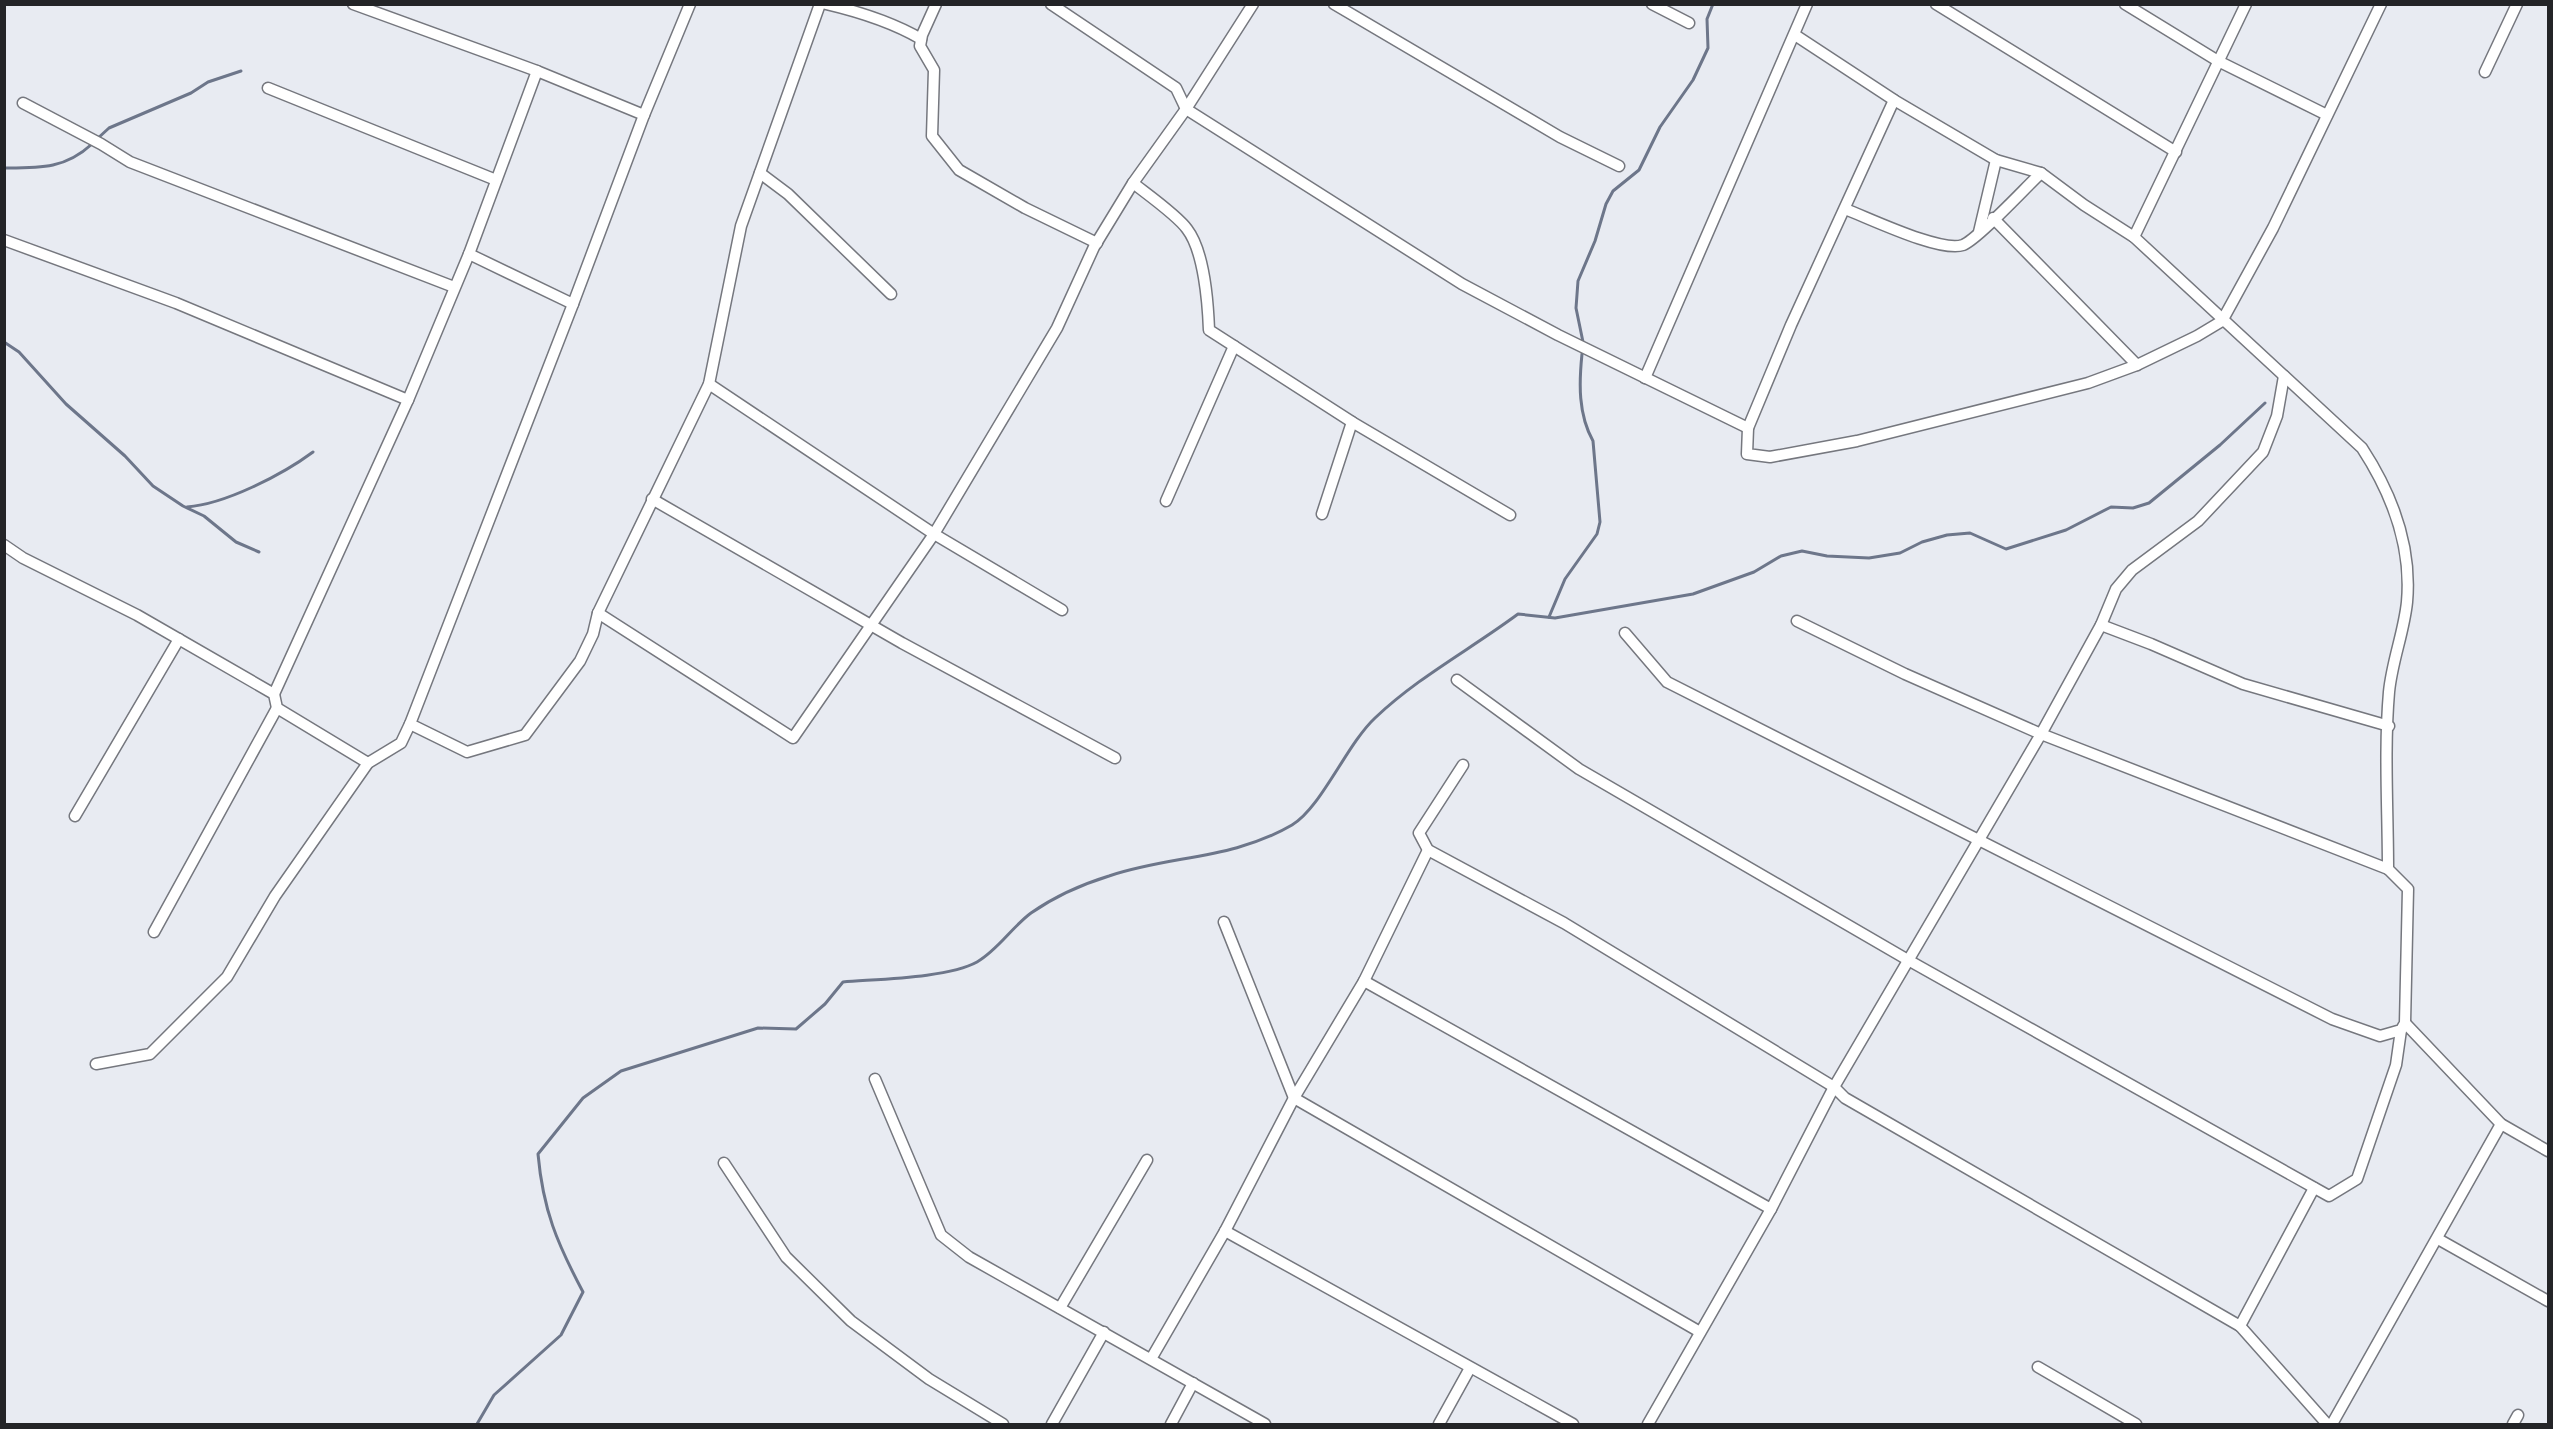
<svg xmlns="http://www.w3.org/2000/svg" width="2553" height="1429" font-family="'DejaVu Sans',sans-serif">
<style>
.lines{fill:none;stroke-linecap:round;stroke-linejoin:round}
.stream{stroke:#6d768a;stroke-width:3}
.street-casing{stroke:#75777e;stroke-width:13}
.street{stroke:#fff;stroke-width:10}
</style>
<rect width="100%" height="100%" fill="#e8ebf2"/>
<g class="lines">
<g class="stream">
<polyline points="4,5 5,4"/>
<polyline points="97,139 109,128 191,93 208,82 241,71"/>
<path d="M4,168c36,0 61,1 88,-24"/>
<polyline points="4,342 19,352 66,404 125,456 153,486 183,506 204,516 236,542 259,552"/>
<polyline points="1583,342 1576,308 1578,281 1595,241 1606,204 1613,191 1639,170 1660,127 1693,80 1708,48 1707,19 1713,4"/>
<path d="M187,507c38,-3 95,-32 126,-55"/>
<path d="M1549,617l16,-38 32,-45 3,-12 -7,-81c-15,-27 -14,-58 -11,-87"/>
<path d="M477,1424l17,-29 67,-60 22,-43c-26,-49 -40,-82 -45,-138l45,-56 38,-27 137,-43 38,1 29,-25 18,-22c35,-3 105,-4 134,-20 21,-12 35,-35 54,-49 23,-16 52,-29 78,-37 62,-21 123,-16 183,-51 29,-17 55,-81 83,-107 43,-41 96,-69 143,-104l37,4 138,-24 61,-22 27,-16 21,-5 25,5 42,2 31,-5 22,-11 25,-7 23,-2 36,16 60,-19 45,-23 22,1 16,-5 71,-58 45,-42"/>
</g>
<defs>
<g id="street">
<polyline points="353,4 537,71 644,115"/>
<polyline points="690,4 644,115 573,304 410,724 467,752 525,735 580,661 593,634 598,613 709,384 741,226 820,4"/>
<path d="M826,4c34,8 66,18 95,35"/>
<polyline points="936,4 922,35 920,46 934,70 932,136 959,170 1025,208 1097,243"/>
<polyline points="1051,4 1176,88 1186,109 1462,284 1558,335 1748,428"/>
<polyline points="1334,4 1560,137 1619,166"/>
<polyline points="1652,4 1689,23"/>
<polyline points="1936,4 2176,152"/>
<polyline points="2125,4 2218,61 2327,115"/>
<polyline points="2485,72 2517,4"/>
<polyline points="268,88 496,180"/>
<polyline points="1894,100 1791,325 1748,428 1747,454 1770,457 1857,441 2088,383 2137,365 2197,336 2222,321 2273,228 2381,4"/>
<polyline points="23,103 101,144 130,162 454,287"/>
<polyline points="760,173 788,194 891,294"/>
<path d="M1133,183c14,11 45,33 54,46 17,22 21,74 22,101l143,92 158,93"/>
<path d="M1845,209c24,9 96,44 118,36 15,-6 63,-58 78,-72"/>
<polyline points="1993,218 2137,365"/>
<polyline points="1979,232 1996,160"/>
<polyline points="2134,237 2246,4"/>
<polyline points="4,240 176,303 408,400"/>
<polyline points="469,254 573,304"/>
<polyline points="1645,378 1807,4"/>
<polyline points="709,384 934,534 1062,610"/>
<polyline points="652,499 902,643 1115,758"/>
<polyline points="1166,501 1234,346"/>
<polyline points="1322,514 1352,422"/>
<polyline points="4,545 23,558 137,615 274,694 277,708 368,763"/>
<polyline points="598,613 793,738 934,534 1057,328 1094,247 1133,183 1186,109 1253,4"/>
<polyline points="1797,621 1905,674 2041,734 2388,869"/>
<polyline points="2101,625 2151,644 2243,684 2389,726"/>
<path d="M1625,633l42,49 665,337 48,17 21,-6 4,-7 3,-134 -20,-20c0,-58 -4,-119 1,-177 3,-31 15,-60 18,-90 5,-56 -15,-108 -45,-154l-228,-211 -50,-32 -43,-32 -45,-13 -102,-60 -99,-65"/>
<polyline points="1457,680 1579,769 1908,960 2329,1196 2357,1179 2396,1065 2401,1030"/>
<polyline points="274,694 408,400 469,254 537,71"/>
<polyline points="1463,765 1419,833 1428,850 1564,923 1834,1087 1845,1098 2240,1326 2327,1424"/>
<polyline points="75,816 179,639"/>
<polyline points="1224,922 1294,1098 1700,1332"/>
<polyline points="154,932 277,708"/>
<polyline points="1364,981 1771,1209"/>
<polyline points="2405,1023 2501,1124 2548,1151"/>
<polyline points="96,1064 150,1054 227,977 275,896 368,763 401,743 410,724"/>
<polyline points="875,1079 941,1235 969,1257 1265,1424"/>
<polyline points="724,1163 786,1257 851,1321 929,1379 1003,1424"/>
<polyline points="1225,1231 1573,1424"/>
<polyline points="2438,1239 2548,1301"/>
<polyline points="1060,1308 1147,1160"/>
<polyline points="2240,1326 2314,1188"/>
<polyline points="1151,1359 1225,1231 1294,1098 1364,981 1428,850"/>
<polyline points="2038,1367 2136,1424"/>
<polyline points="1052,1424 1104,1332"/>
<polyline points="1171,1424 1193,1383"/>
<polyline points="1439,1424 1470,1368"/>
<polyline points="1648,1424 1771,1209 1834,1087 2041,734 2101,625 2116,589 2132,570 2198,521 2263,452 2277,416 2284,376"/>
<polyline points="2332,1424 2501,1124"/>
<polyline points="2513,1424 2518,1415"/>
</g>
</defs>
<use href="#street" class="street-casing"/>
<use href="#street" class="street"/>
</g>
<rect width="2553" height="1429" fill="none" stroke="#232427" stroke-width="12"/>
</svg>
